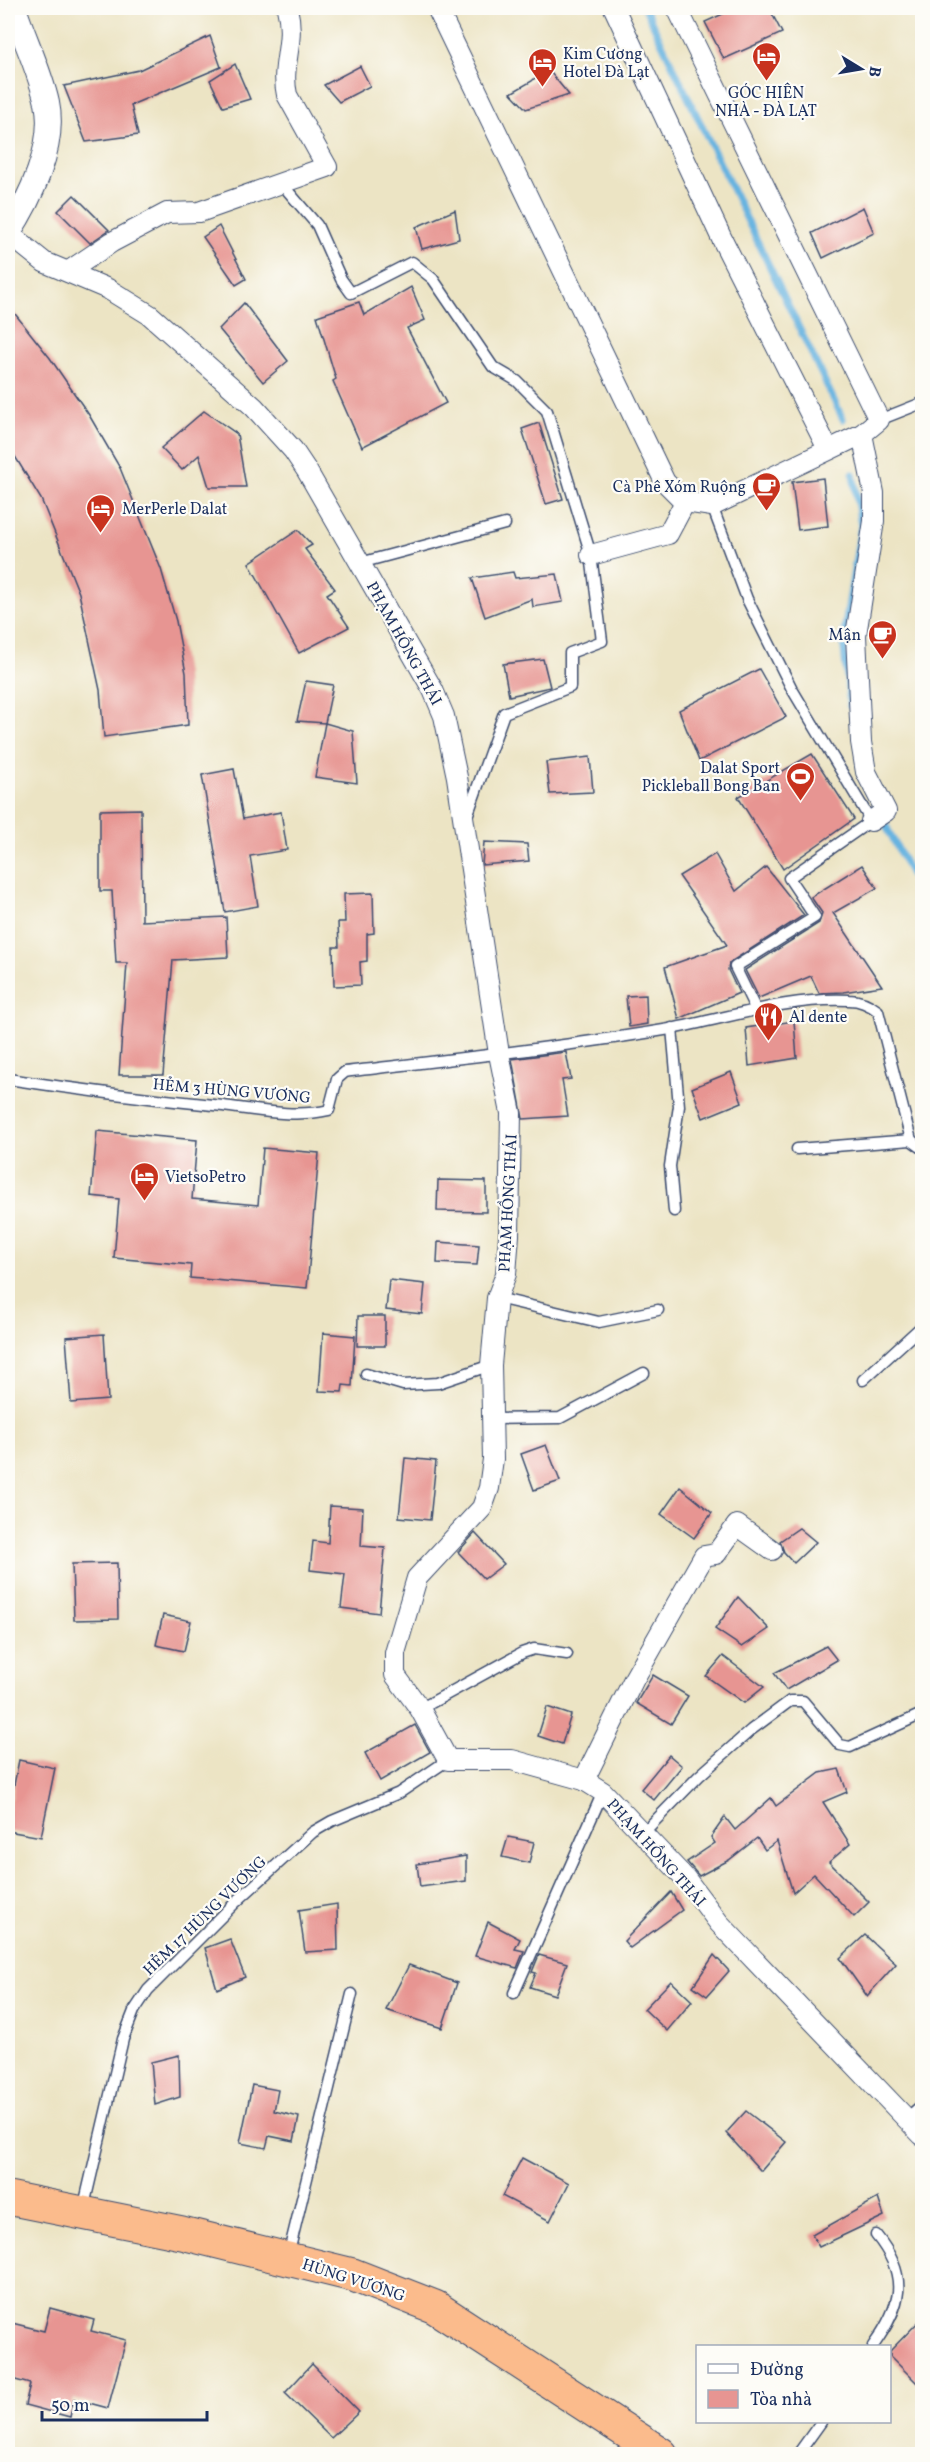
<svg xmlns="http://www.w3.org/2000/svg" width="930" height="2462" font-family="Vollkorn,serif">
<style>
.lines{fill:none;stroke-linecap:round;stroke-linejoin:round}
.stream{stroke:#66b3e0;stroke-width:7}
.building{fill:#e79592}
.service-casing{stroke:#3a4a6d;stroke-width:13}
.minor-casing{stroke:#3a4a6d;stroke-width:22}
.tertiary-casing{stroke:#3a4a6d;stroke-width:26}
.trunk-casing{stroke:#3a4a6d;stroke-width:35}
.path{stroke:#3a4a6d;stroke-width:4;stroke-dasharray:1.5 4.5;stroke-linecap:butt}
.service{stroke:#fff;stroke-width:10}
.minor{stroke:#fff;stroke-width:20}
.tertiary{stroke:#fff;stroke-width:24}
.trunk{stroke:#fbbb8c;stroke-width:33}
.rail-casing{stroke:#1b2f5e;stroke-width:7}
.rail{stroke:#fdfcf7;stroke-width:4.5;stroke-dasharray:14;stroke-linecap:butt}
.labels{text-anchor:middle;stroke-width:4.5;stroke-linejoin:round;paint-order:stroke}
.poi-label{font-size:16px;fill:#1b2f5e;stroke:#fdfcf7;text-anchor:start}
.street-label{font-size:16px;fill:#1b2f5e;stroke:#fdfcf7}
</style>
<rect width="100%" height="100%" fill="#fdfcf7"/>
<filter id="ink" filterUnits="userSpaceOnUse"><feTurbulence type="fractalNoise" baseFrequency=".0167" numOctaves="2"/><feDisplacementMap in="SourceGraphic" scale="12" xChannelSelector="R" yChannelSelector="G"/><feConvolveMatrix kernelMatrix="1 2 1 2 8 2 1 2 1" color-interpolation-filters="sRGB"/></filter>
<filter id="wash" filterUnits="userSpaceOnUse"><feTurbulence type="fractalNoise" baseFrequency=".008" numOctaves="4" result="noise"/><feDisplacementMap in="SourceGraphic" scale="24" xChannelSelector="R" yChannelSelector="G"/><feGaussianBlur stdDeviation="1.35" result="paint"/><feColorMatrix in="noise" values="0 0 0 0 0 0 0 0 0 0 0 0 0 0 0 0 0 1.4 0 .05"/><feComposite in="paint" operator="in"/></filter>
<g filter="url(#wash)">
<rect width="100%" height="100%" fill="#ece4c4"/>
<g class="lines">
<g class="stream">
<polyline points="645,8 843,419"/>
<polyline points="850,706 843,639 861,526 853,474"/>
<polyline points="881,816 922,896"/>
</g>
</g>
<g id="blocks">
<g class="building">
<polygon points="736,8 769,8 782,33 724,59 705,22"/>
<polygon points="210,36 221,67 131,105 138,135 86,142 64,86 139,70"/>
<polygon points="235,64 250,99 223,107 210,80"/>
<polygon points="360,66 370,86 339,102 324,85"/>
<polygon points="546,67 569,95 526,109 511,93 532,81"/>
<polygon points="74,195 109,230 90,243 58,211"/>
<polygon points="863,207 874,233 823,258 812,233"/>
<polygon points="455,210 459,239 422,249 416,227"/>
<polygon points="219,226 246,279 236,285 203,237"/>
<polygon points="411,287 425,320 407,328 446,403 362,447 333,381 336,379 317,316 359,302 364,315"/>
<polygon points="244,303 288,361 263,382 219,329"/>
<polygon points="8,305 50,358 89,415 120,468 161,569 176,621 186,673 188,725 104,737 100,690 79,593 41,499 8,445"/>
<polygon points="204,411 237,434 246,487 209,487 199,455 182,470 161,448"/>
<polygon points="539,423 563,499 546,504 522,429"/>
<polygon points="823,478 828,526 798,530 792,482"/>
<polygon points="298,530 312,545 305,549 335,589 327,594 349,627 299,653 249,563"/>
<polygon points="513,572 515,578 557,574 563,602 533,607 532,599 485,617 472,578"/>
<polygon points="543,659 550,687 509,696 503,664"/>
<polygon points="759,669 786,717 699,761 679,710"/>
<polygon points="306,681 333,685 325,723 297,721"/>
<polygon points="325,723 353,731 357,783 315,777"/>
<polygon points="812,754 854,819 783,869 738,797"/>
<polygon points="590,757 593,792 550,794 546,762"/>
<polygon points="234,769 243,819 281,812 287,850 250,856 258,906 225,912 202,775"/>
<polygon points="141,809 142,921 226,917 228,957 173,960 163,1075 119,1075 127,963 116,963 112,891 100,891 100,810"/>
<polygon points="484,842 527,844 529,861 482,865"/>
<polygon points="715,854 736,891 766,867 804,915 729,963 728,970 739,993 679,1019 665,967 727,945 679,876"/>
<polygon points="862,865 877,888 833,913 882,986 843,992 819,993 811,976 759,998 745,970 819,923 822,913 811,897"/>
<polygon points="373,893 374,933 367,934 367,961 360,962 361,985 334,986 333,947 339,947 338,922 345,922 344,894"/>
<polygon points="646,995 647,1024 629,1027 626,996"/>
<polygon points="794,1021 797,1058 749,1066 746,1028"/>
<polygon points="566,1052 571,1079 562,1080 568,1116 523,1119 512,1059"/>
<polygon points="731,1072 742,1102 703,1118 692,1088"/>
<polygon points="97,1131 197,1140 192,1199 258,1205 263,1148 319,1153 307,1288 190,1278 191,1265 114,1258 119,1199 91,1196"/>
<polygon points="438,1180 486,1181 486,1212 437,1211"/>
<polygon points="438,1242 479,1245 477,1265 437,1263"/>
<polygon points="389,1280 425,1284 422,1314 386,1310"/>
<polygon points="358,1316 385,1316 385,1346 357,1346"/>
<polygon points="323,1333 355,1336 352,1386 343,1385 342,1392 319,1391"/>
<polygon points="104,1334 108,1400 71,1403 66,1337"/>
<polygon points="546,1445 560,1481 534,1490 521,1454"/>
<polygon points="405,1458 436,1461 430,1520 399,1517"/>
<polygon points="680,1487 712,1513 694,1538 661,1514"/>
<polygon points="330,1506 363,1508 361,1546 385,1548 379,1613 341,1608 345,1574 310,1570 313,1541 328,1543"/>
<polygon points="799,1528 816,1542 794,1563 784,1552 780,1541"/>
<polygon points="475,1533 504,1564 484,1579 458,1552"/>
<polygon points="117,1563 118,1619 74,1620 72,1564"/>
<polygon points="738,1597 769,1629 742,1647 715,1629"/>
<polygon points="163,1615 191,1621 184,1651 156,1645"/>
<polygon points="826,1646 837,1660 786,1690 774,1673"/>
<polygon points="723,1656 764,1687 744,1703 706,1676"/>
<polygon points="653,1675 688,1696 671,1724 636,1703"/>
<polygon points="547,1707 571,1715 562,1744 538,1736"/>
<polygon points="415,1725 430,1752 380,1781 365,1753"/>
<polygon points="669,1755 682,1766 654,1800 641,1789"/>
<polygon points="19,1760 55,1768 41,1837 8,1831 8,1815"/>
<polygon points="839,1769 847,1792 823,1802 850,1844 829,1862 869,1902 854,1917 814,1874 793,1893 777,1841 765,1850 757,1838 729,1860 699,1876 687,1862 715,1843 711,1837 725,1817 735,1830 771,1798 776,1806 820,1773"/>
<polygon points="508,1837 534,1842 529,1863 502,1857"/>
<polygon points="466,1856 466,1881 420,1887 417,1864"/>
<polygon points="671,1892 682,1910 630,1948 624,1941"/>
<polygon points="337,1904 338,1950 305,1952 299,1910"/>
<polygon points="488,1922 520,1939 515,1949 524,1951 517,1968 475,1956"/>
<polygon points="865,1935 896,1964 867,1996 840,1958"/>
<polygon points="230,1939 245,1977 217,1989 205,1948"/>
<polygon points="539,1955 567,1963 555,1995 530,1987 536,1973 532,1972"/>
<polygon points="714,1955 729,1971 707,1996 693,1986"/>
<polygon points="409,1965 457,1983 442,2028 386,2010"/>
<polygon points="671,1981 692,2001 667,2031 644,2009"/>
<polygon points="179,2055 180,2097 155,2105 151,2062"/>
<polygon points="252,2085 278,2090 274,2111 299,2117 294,2141 269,2136 266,2148 240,2143"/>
<polygon points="746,2111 786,2142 761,2171 726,2133"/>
<polygon points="522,2158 569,2183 550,2221 502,2196"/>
<polygon points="878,2198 884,2216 819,2247 812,2235"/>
<polygon points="50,2308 94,2320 91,2331 126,2340 108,2408 74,2399 70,2417 25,2405 30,2384 8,2378 8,2322 44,2331"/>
<polygon points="922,2318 922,2388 890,2356 890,2351"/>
<polygon points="312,2364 359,2412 331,2438 285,2393"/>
</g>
</g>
</g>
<g filter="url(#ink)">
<use href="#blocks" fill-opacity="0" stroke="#3a4a6d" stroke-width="1.5"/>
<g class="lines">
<defs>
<g id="service">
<polyline points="281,183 317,225 341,279 351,293 412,262 433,279 493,367 517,381 547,411 591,555 602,641 570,653 570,687 504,713 466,819"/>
<polyline points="879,420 922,403"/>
<polyline points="712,506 747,599 792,689 871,821 789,878 815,917 735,967 755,1008"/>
<polyline points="360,563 505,524"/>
<polyline points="672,1028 679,1106 670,1166 674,1211"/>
<path d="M8,1079c71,11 143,20 215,27 34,4 72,12 106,4l8,-31 8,-7c109,-13 218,-25 325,-43 60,-11 117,-32 179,-29 12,0 20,4 29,11l33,129 11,8"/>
<polyline points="797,1149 911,1140"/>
<polyline points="497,1298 599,1322 658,1310"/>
<polyline points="366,1374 403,1385 438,1383 491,1365"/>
<polyline points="863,1380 922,1326"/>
<polyline points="492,1419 560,1418 644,1373"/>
<polyline points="420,1709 522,1653 534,1649 567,1654"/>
<polyline points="644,1832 699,1776 751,1730 790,1701 803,1701 840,1745 850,1747 922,1714"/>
<polyline points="514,1993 603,1792"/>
<polyline points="907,2118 922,2105"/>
<polyline points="83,2210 123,2039 134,2011 148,1990 236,1902 313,1832 332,1821 399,1793 448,1760"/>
<polyline points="288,2256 352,1994"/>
<path d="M873,2346c29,-41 37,-69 3,-111"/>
<polyline points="798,2454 821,2422"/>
</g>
<g id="minor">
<polyline points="437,8 665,482 685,502 712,506 862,434 879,420 677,8"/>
<polyline points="614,8 721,237 828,449"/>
<polyline points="8,233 44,262 108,289 150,315 254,407 293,450 307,471 433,690 444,716 457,777 499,1054 511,1113 509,1235 506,1274 497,1298 491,1365 493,1459 489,1488 482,1508 417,1578 395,1653 395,1675 420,1709 448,1760 512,1760 584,1780 603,1792 686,1879 719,1923 922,2135"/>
<path d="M69,271l43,-29 55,-29 32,-1 128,-45 -40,-72c-7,-31 9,-52 0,-87"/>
<polyline points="862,434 874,493 874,521 856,635 861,742 866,772 886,811 871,821"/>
<polyline points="591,555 668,534 685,502"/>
<polyline points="584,1780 634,1679 704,1556 716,1554 737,1525 772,1550"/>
</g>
<path id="tertiary" d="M8,233c22,-33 48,-88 39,-130 -7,-32 -23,-64 -33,-95"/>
<polyline id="trunk" points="8,2198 182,2233 353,2275 435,2307 661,2454"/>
</defs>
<use href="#service" class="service-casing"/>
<use href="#minor" class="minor-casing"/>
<use href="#tertiary" class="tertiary-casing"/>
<use href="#trunk" class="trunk-casing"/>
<polyline class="path" points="920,8 922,12"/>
<use href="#service" class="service"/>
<use href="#minor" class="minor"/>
<use href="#tertiary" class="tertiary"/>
<use href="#trunk" class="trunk"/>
<defs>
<polyline id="rail" points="920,8 922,14"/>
</defs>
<use href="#rail" class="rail-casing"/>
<use href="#rail" class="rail"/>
</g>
</g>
<defs>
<symbol id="hotel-pin" viewBox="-11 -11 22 30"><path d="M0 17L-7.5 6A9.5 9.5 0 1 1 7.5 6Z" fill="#c8321e" stroke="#fdfcf7"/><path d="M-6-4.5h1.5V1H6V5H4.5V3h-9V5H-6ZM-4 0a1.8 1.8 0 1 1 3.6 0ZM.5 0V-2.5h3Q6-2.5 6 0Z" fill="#fff"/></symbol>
<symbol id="cafe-pin" viewBox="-11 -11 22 30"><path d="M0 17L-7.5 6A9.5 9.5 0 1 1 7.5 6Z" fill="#c8321e" stroke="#fdfcf7"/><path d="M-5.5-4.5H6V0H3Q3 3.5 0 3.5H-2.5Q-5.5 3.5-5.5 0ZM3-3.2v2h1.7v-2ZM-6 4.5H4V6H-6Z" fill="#fff"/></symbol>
<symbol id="stadium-pin" viewBox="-11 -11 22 30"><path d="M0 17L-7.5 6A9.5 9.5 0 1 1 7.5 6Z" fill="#c8321e" stroke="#fdfcf7"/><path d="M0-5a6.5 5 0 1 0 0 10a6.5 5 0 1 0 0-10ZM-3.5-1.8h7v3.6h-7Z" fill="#fff"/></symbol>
<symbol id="restaurant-pin" viewBox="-11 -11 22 30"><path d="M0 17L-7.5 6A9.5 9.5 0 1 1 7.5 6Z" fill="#c8321e" stroke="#fdfcf7"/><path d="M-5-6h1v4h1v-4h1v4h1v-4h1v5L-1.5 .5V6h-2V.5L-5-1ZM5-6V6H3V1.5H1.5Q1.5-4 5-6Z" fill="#fff"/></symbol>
</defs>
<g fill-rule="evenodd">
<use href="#hotel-pin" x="750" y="40" width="33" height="45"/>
<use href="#hotel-pin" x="526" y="46" width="33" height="45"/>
<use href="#cafe-pin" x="750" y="470" width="33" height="45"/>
<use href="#hotel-pin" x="84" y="492" width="33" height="45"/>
<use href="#cafe-pin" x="866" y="618" width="33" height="45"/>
<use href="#stadium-pin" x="784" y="760" width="33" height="45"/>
<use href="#restaurant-pin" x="752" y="1000" width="33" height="45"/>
<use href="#hotel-pin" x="128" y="1160" width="33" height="45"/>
</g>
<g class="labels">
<g class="poi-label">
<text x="563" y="59">Kim Cương<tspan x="563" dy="18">Hotel Đà Lạt</tspan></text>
<text x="766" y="98" text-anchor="middle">GÓC HIÊN<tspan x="766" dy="18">NHÀ - ĐÀ LẠT</tspan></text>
<text x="746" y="492" text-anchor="end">Cà Phê Xóm Ruộng</text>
<text x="122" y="514">MerPerle Dalat</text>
<text x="861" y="640" text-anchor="end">Mận</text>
<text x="780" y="773" text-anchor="end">Dalat Sport<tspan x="780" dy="18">Pickleball Bong Ban</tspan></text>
<text x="789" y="1022">Al dente</text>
<text x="165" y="1182">VietsoPetro</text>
</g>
<g class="street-label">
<text transform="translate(405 643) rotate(61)" y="6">PHẠM HỒNG THÁI</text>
<text transform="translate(232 1090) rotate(5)" y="6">HẺM 3 HÙNG VƯƠNG</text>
<text transform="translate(507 1203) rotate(-87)" y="6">PHẠM HỒNG THÁI</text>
<text transform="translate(657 1852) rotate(48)" y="6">PHẠM HỒNG THÁI</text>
<text transform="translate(204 1915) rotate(-44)" y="6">HẺM 17 HÙNG VƯƠNG</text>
<text transform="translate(354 2279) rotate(18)" y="6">HÙNG VƯƠNG</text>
</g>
</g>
<rect width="930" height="2462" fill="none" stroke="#fdfcf7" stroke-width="30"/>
<rect x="696" y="2345" width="195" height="78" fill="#fdfcf7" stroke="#a3aaba" stroke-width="1.5"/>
<rect x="708" y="2364" width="30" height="9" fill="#ffffff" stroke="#a3aaba" stroke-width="1.5"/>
<text x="750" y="2375" font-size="18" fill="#1b2f5e">Đường</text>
<rect x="708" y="2390" width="30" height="18" fill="#e79592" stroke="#a3aaba" stroke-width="1.5"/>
<text x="750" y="2405" font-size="18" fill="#1b2f5e">Tòa nhà</text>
<g transform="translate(861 69) rotate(101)" stroke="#fdfcf7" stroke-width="4.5" paint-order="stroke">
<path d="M0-4.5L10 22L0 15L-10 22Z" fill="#1b2f5e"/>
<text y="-9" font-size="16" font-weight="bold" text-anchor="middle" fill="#1b2f5e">B</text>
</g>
<path d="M42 2411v9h165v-9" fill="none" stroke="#1b2f5e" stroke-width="3"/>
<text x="51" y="2411" font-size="18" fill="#1b2f5e" stroke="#fdfcf7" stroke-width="4.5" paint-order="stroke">50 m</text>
</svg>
